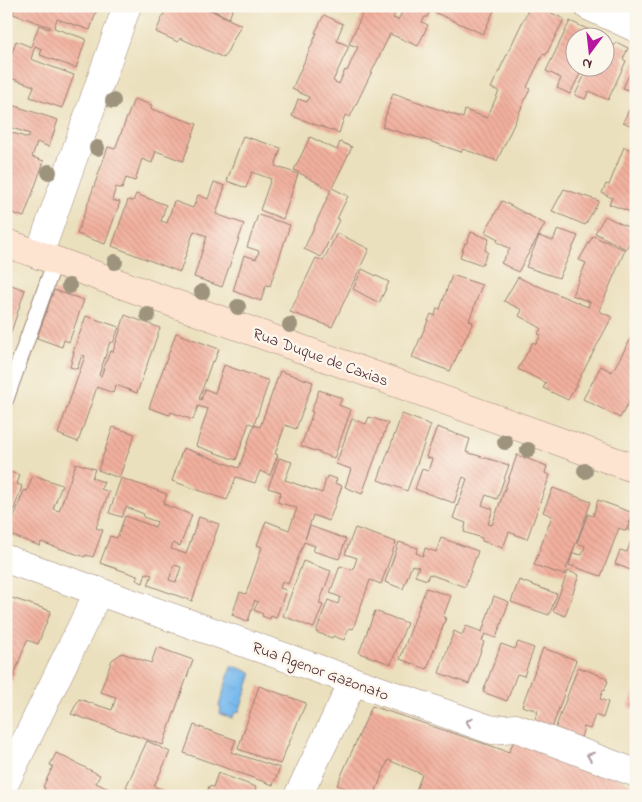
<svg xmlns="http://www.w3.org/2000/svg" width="642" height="802" font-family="'Indie Flower',sans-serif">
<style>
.water{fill:url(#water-ripples);stroke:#616c8c}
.building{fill:url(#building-back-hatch);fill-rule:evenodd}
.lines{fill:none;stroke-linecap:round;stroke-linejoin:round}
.service-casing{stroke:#9a8074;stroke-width:17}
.minor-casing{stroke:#9a8074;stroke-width:29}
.secondary-casing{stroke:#9a8074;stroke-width:29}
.service{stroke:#fff;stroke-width:15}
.minor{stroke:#fff;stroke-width:28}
.secondary{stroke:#fde4d1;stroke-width:28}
.tree{fill:#9e947d}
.oneway{stroke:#ae9aa0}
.labels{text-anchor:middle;stroke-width:5;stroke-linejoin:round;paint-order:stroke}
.street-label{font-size:16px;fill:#4a1f2b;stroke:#fbf7ec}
</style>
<defs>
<pattern id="water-ripples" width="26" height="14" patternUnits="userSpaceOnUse" patternTransform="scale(1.25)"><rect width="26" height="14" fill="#78baed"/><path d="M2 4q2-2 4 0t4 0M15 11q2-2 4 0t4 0" fill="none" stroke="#699fcb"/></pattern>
<pattern id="building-back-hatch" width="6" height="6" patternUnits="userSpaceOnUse" patternTransform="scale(1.25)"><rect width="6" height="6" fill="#f2b09e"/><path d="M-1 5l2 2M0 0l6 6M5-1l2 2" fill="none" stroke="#d19788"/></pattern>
</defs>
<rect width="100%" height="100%" fill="#fbf7ec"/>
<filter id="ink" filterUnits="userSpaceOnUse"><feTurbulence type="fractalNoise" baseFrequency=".02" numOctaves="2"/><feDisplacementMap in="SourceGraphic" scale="10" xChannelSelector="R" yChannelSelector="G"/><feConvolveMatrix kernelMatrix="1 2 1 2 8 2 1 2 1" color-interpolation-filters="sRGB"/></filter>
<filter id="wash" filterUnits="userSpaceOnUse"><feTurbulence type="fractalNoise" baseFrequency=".0096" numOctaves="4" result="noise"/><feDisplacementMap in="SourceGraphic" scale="20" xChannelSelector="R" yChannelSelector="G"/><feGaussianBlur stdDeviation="1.12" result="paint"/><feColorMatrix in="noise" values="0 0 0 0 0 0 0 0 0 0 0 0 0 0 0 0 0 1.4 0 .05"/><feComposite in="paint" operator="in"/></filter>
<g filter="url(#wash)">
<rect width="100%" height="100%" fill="#ebe0bd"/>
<polygon class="water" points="234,666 252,673 239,712 235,713 232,718 220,714 221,708 219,706 231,667"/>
<g id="blocks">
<g class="building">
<polygon points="16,6 98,6 90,30 57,19 54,28 86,39 76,68 40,55 42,49 35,46 31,59 74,75 62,108 30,97 34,86 11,78 10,81 6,80 6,51 12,53 16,41 31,47 39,25 49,29 50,27 13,14"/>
<polygon points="167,6 202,6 241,25 224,58 180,38 178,42 156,32"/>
<polygon points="205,6 234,6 229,18"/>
<polygon points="376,6 399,6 393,18 398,20 405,6 433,6 427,17 425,17 422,22 428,25 418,46 390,34 350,117 345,115 339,133 292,116 298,99 307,102 309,97 292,89 317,33 315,33 324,15 343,24 337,39 338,39 337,41 349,46 333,81 339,84 345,70 347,71 358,47 349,44 364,10 369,12 370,9 374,11"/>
<polygon points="437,6 496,6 483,34 434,12"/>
<polygon points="530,6 537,6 564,19 546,55 543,54 527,87 530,89 497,161 463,149 461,152 423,139 382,127 393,93 463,118 465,110 487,118 499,91 491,88"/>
<polygon points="570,21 598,34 596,38 574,38 574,68 583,68 570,94 557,88 561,78 546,71"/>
<polygon points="616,42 628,48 623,59 626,61 608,100 589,91 585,99 575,95 588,68 604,68 604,51 610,54"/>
<polygon points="636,60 636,93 623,88"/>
<polygon points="134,99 152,105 151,109 197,124 183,161 156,151 152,163 142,159 135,181 126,178 122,189 116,187 112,200 120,202 105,244 77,234 108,147 115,149"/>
<polygon points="6,103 58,120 49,147 37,142 32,157 44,161 24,217 6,211 6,132 7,131 28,138 30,134 6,126"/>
<polygon points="631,106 636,108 636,128 623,122"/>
<polygon points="243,136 281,148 275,166 298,174 283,219 260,210 271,179 252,172 246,188 227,181"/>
<polygon points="310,137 337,150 340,142 352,147 332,188 348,196 337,219 339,220 321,257 304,249 331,190 294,170"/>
<polygon points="624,147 636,152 636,214 609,204 612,198 602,193 606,184 609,185"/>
<polygon points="214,182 225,186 216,214 244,224 222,287 194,277 207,236 194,231 180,272 112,246 128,200 133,201 136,194 166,205 161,221 167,223 174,201 193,208 198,195 208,199"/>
<polygon points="564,189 599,201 585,225 552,211"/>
<polygon points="502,201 545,224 518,272 501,263 510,249 497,242 498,239 485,232"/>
<polygon points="258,215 290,225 270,286 266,285 261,301 233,291 244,255 256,259 259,251 247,247"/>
<polygon points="605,216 636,231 626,249 595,233"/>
<polygon points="558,229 578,236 559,278 526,267 539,236 553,241"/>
<polygon points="471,232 489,239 485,250 488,252 482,265 460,257 465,243 467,243"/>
<polygon points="337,233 369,249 332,327 290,312 316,258 323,261"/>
<polygon points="593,236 625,250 599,311 612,317 568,400 543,388 546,383 518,369 533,342 536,344 541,335 538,334 541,328 519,316 522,310 504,301 518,277 536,286 536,285 588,307 590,302 572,295 586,263 579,260"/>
<polygon points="362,269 389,282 379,303 353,289"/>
<polygon points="452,275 482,285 469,321 473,322 450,371 412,357 431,314 435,316 437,308 440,309"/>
<polygon points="6,283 25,290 7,344 6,344"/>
<polygon points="54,290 84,300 69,342 64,340 62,347 37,338"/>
<polygon points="125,315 160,328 137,393 116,385 113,393 97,387 78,442 58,434 85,356 82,355 77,369 70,367 74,352 73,352 86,316 119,327 113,343 110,342 99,375 101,376 110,351 113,352"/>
<polygon points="176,333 219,349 214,362 212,361 199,399 201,400 205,389 215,393 224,365 269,381 254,425 260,427 280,371 313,382 296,429 285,425 275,454 278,455 270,475 260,471 255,483 236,477 227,500 172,481 183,448 239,468 254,425 249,423 236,460 196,446 208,409 198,406 193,420 171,412 170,415 149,408"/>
<polygon points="633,335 636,336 636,389 620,418 583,399 601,366 612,372"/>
<polygon points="319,390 342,398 339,405 351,410 334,458 301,446 313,412 311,411"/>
<polygon points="636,395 636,421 631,420 634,411 630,410"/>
<polygon points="402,414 431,425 407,491 378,480"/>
<polygon points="369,417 388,423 362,494 345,487 351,469 336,464 352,419 366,424"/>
<polygon points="113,427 135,434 119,478 98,470"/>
<polygon points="437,427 470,439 466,452 509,465 497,499 486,495 482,505 493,509 488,524 492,525 517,455 547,466 545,473 550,475 527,539 509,532 503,548 482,541 482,538 464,532 466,523 453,518 467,479 463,477 454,503 415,489 422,469 428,471 432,459 426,457"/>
<polygon points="279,458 292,462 285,480 322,493 327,476 337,479 335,483 342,486 329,521 313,515 305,539 310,526 346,539 339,559 313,551 315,546 304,542 288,584 282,582 280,588 286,590 276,618 271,616 270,619 262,616 263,614 254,610 258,602 255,600 248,621 232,615 240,592 246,594 262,547 257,545 266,521 289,530 297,508 277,502 281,492 268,488"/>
<polygon points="76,463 95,469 92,478 104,482 101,489 109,492 96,528 103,530 93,557 86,555 85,557 41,542 40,546 8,534 24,490 27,491 33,475 62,485 53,509 59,511"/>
<polygon points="6,471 20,475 17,484 22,486 7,531"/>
<path d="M121,478l46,16 -4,10 29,11 -12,31 -7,-3 -2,6 15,5 13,-37 20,7 -27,77 -44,-16 4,-10 -6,-2 -3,10 -7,-3 2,-4 -38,-13 10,-27 7,2 8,-22 30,11 2,-5 -14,-5 1,-3 -18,-7 -4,10 -13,-4zM174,565l7,2 -5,15 -7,-2z"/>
<polygon points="553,488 591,502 564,575 534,565 552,516 543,512"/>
<polygon points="598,500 633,513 626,531 619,528 601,576 569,565 573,553 582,555 585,546 577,543 588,514 593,516"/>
<polygon points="636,509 636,572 615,564 620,550 627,552 634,533 628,530"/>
<polygon points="355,528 396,542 381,584 370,580 353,629 349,628 344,640 333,636 332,638 316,632 328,600 338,604 340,597 330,593 340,566 353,570 357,558 345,554"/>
<polygon points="441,538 478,551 465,587 429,574 427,580 415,576 419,567 412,565 403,589 385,582 399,542 418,548 416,553 423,556 425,548 436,552"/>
<polygon points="303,561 331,571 319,604 323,605 314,628 283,616"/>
<polygon points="568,571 579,575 565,616 553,611"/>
<polygon points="519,580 557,594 549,615 511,602"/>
<polygon points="426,588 451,596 443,617 446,618 427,669 400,659"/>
<polygon points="6,596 51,611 38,644 27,640 12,681 6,679"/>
<polygon points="494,596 509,602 496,638 485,634 482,641 484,642 469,684 439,673 454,631 462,635 466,626 482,632"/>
<polygon points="375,611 407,623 391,664 359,653"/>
<polygon points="518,642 534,648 524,676 517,674 507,701 483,692 501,644 515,649"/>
<polygon points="157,647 193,660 163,745 71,714 79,699 112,710 116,697 100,692 112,660 122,653 151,663"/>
<polygon points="543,648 576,660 551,731 533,724 538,711 522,706"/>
<polygon points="578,667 607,678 606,680 608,681 604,691 603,690 600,699 608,702 603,718 595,715 590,729 584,727 580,741 554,732"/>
<polygon points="259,686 306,703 280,764 238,749"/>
<polygon points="636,688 636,710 628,707"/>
<polygon points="372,706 509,752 517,734 636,786 632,796 414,796 422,774 388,760 374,796 365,796 337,785"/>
<polygon points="194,725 236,740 231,752 280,768 273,785 184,753"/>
<polygon points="147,741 170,752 154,786 168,793 166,796 132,796 134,791 126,787"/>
<polygon points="56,753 100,775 96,783 123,796 48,796 43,793 45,788 43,787 53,766 50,765"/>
<polygon points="218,773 256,787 254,796 206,796 209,786 213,787"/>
</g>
</g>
</g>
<g filter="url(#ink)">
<use href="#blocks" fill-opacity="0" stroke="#9a8074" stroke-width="1"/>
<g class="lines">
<defs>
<polyline id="service" points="6,399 55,261"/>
<g id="minor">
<polyline points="588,6 636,28"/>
<polyline points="39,255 127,6"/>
<polyline points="6,559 492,730 516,728 636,773"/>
<polyline points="6,781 99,591"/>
<polyline points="298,796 353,682"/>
</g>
<polyline id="secondary" points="6,243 636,469"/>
</defs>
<use href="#service" class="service-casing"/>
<use href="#minor" class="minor-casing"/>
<use href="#secondary" class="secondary-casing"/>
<use href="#service" class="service"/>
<use href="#minor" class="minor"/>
<use href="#secondary" class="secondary"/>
</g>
<g class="tree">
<circle cx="113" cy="101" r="8"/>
<circle cx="97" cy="148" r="8"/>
<circle cx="49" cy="172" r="8"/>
<circle cx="115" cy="262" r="8"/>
<circle cx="69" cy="286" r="8"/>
<circle cx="202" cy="292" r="8"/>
<circle cx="238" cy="307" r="8"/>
<circle cx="148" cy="315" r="8"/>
<circle cx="290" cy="325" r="8"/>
<circle cx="505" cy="442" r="8"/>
<circle cx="528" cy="450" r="8"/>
<circle cx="585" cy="471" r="8"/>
</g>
<defs><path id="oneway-chevron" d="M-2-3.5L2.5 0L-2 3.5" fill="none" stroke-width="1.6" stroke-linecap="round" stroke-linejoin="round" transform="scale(1.25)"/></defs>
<g class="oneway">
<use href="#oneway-chevron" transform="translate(469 722) rotate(-161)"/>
<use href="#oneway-chevron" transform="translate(590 756) rotate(-159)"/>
</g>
</g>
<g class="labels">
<g class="street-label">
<text transform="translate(321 356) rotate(20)" y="6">Rua Duque de Caxias</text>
<text transform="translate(321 670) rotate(20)" y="6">Rua Agenor Gazonato</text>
</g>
</g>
<rect width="642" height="802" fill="none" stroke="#fbf7ec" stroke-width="25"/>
<g transform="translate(590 52) rotate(195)"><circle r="24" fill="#fbf7ec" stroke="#b4a19f"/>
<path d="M0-4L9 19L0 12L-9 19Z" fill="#b5179e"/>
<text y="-8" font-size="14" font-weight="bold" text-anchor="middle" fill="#4a1f2b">N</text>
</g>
</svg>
